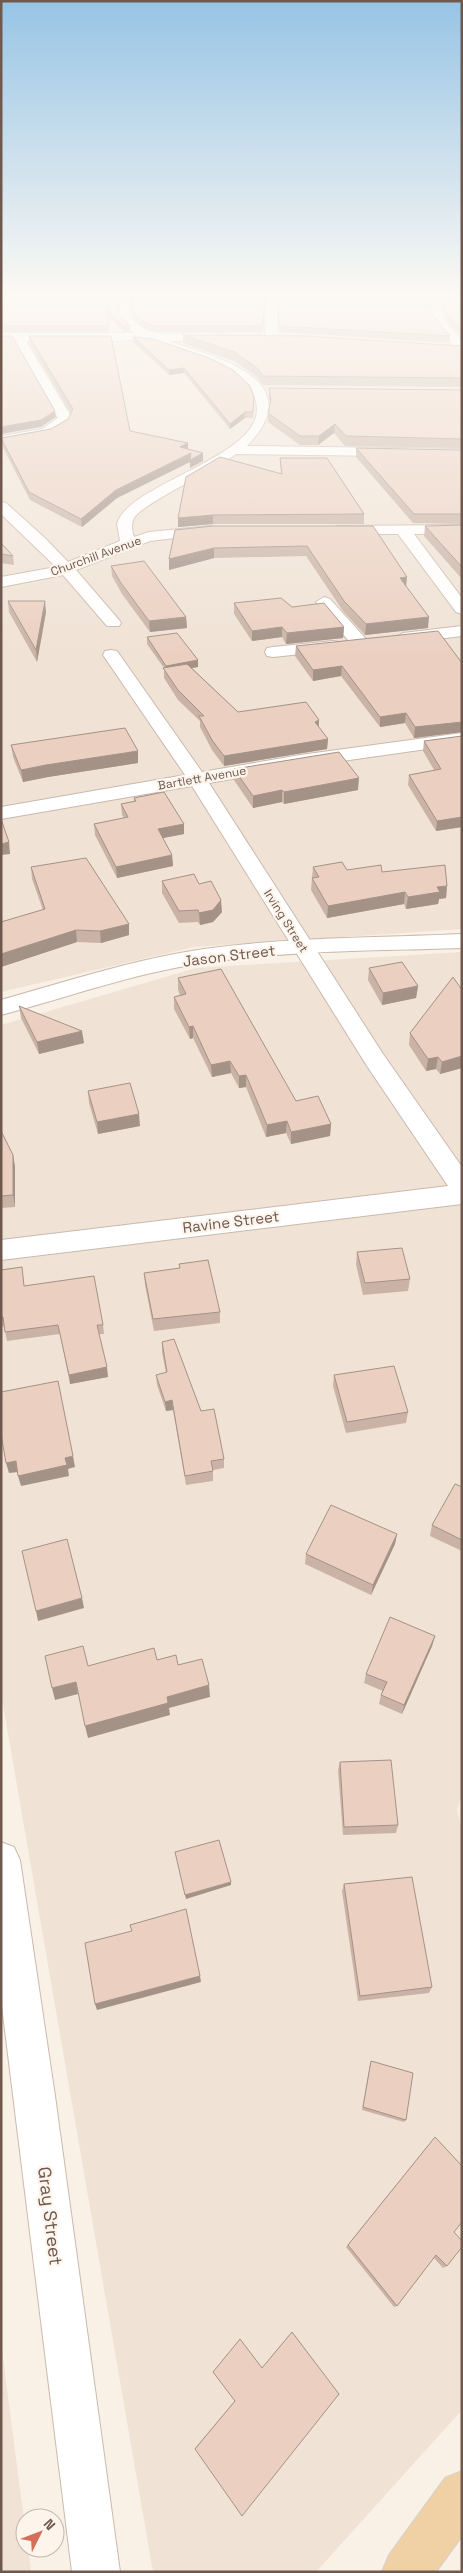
<svg xmlns="http://www.w3.org/2000/svg" width="463" height="2573" font-family="'Space Grotesk',sans-serif">
<style>
.residential{fill:#f0e2d5}
.lines{fill:none;stroke-linecap:round;stroke-linejoin:round}
.street-casing{stroke:#c9b9ae;stroke-width:2}
.secondary-casing{stroke:#ccb9ac;stroke-width:2}
.primary-casing{stroke:#d7d0cd;stroke-width:2}
.street{fill:#fff;fill-rule:evenodd}
.secondary{fill:#fff;fill-rule:evenodd}
.primary{fill:#f0d1a6;fill-rule:evenodd}
.wall{fill:#cab3a6}
.shaded-wall{fill:#a49287}
.building{fill:#ebd0c1;stroke:#a49287}
.labels{text-anchor:middle;stroke-width:4.5;stroke-linejoin:round;paint-order:stroke}
.far-street-label{font-size:12px;fill:#6f584e;stroke:#fdf5ec}
.street-label{font-size:15px;fill:#6f584e;stroke:#fdf5ec}
.near-street-label{font-size:18px;fill:#6f584e;stroke:#fdf5ec}
</style>
<rect width="100%" height="100%" fill="#f9f1e6"/>
<g class="residential">
<polygon points="1,296 462,296 462,929 194,947 1,992"/>
<polygon points="462,952 462,1795 457,1810 462,1829 462,2410 316,2572 153,2572 1,1693 1,1025 196,968"/>
<polygon points="1,2343 25,2527 25,2548 28,2548 31,2572 1,2572"/>
</g>
<g class="lines">
<defs>
<g id="street">
<path d="M121,296h10l-1,21c26,30 61,9 94,18v4l-4,2h-51c49,17 142,39 78,105l215,3v8l-226,-3c-19,15 -94,50 -102,64 -3,5 -2,13 0,19l15,-5 63,-6 7,4 -2,3 -67,8 -74,29 43,50 2,3 -2,3h-12l-44,-51 -62,12v-10l55,-10 -55,-53v-12l5,1 40,36 22,23 52,-21 -3,-17c11,-42 153,-68 139,-122 -8,-35 -59,-44 -87,-54 -7,-2 -14,-6 -22,-7 -11,-3 -26,0 -37,0 -28,0 -56,0 -84,0l46,77c-9,22 -50,22 -71,26v-8l41,-7 16,-11 -44,-77h-13v-8h133l-15,-15z"/>
<polygon points="267,296 277,296 277,338 271,342 265,338"/>
<polygon points="425,296 435,296 445,321 462,340 462,351 458,351 434,322"/>
<polygon points="462,525 462,533 414,534 462,598 462,614 456,612 398,534 337,534 330,530 337,526"/>
<polygon points="324,597 330,599 366,639 368,643 366,647 354,647 318,605 316,602"/>
<polygon points="462,626 462,636 403,643 395,638 403,633"/>
<polygon points="333,641 339,642 341,646 339,650 273,657 267,656 265,652 267,648 273,647"/>
<polygon points="111,650 117,651 202,772 300,755 462,733 462,744 300,767 209,783 383,1054 462,1167 462,1204 1,1260 1,1240 448,1186 367,1066 192,786 1,819 1,807 185,775 103,655 105,651"/>
</g>
<g id="secondary">
<path d="M462,934v14c-86,3 -173,2 -258,15 -70,10 -135,34 -203,52v-15c67,-19 134,-41 203,-51 85,-12 172,-11 258,-15z"/>
<polygon points="1,1842 14,1847 20,1860 55,2096 120,2572 72,2572 1,1998"/>
</g>
<polygon id="primary" points="462,2471 462,2536 436,2572 382,2572 389,2555 445,2478"/>
</defs>
<use href="#street" class="street-casing"/>
<use href="#secondary" class="secondary-casing"/>
<use href="#primary" class="primary-casing"/>
<use href="#street" class="street"/>
<use href="#secondary" class="secondary"/>
<use href="#primary" class="primary"/>
</g>
<g class="wall">
<polygon points="1,296 121,296 118,313 130,326 130,332 124,332 107,316 110,332 1,332"/>
<polygon points="265,296 263,332 152,332 139,326 132,316 132,310"/>
<polygon points="277,296 426,296 433,316 450,336 449,343 279,332"/>
<polygon points="436,296 462,296 462,337 447,320"/>
<polygon points="183,335 462,346 462,387 263,385 256,376 234,361 183,343"/>
<polygon points="29,336 130,431 188,443 188,449 203,461 190,468 190,462 117,498 82,527 30,500 2,446 1,438 51,429 68,419 71,413 29,343"/>
<polygon points="133,337 254,402 253,418 245,418 230,429 184,373 169,375 133,342"/>
<polygon points="269,388 462,390 462,448 345,446 334,433 318,445 300,445 268,422 268,413 270,404 269,397"/>
<polygon points="356,448 462,450 462,524 413,523 356,457"/>
<polygon points="280,458 364,514 364,524 213,524 178,527 178,518 281,474"/>
<polygon points="462,525 462,579 424,536 425,526"/>
<polygon points="373,526 407,587 428,628 365,635 343,611 306,556 214,558 169,570 169,559 175,530"/>
<polygon points="1,543 13,556 14,565 1,563"/>
<polygon points="111,566 186,617 187,628 150,632 122,594 112,576"/>
<polygon points="8,601 46,612 37,662 9,612"/>
<polygon points="234,603 292,607 344,627 343,638 286,644 282,637 252,641 234,614"/>
<polygon points="147,637 198,667 192,668 238,712 319,720 319,727 328,739 327,749 224,766 212,750 200,727 200,721 178,700 164,678 164,668 147,644"/>
<polygon points="296,646 462,663 462,732 414,738 405,723 380,727 341,676 313,681 295,656"/>
<polygon points="462,736 462,827 436,831 408,785 409,775 434,770 423,751 424,741"/>
<polygon points="11,745 138,763 48,777 23,782 13,757"/>
<polygon points="234,769 358,790 284,804 282,802 253,808 234,780"/>
<polygon points="134,798 184,824 184,834 163,838 172,855 173,866 117,878 95,835 94,824 124,818 122,815 121,804 134,801"/>
<polygon points="31,867 129,924 129,935 101,943 77,942 1,967 1,922 43,910 32,879"/>
<polygon points="313,867 347,870 382,872 447,886 446,898 439,899 438,904 406,909 404,904 327,918 311,890"/>
<polygon points="162,881 199,884 222,912 213,922 200,925 198,922 179,923 162,893"/>
<polygon points="369,968 418,986 416,998 382,1005 368,980"/>
<polygon points="178,978 296,1101 331,1124 330,1136 291,1144 286,1133 266,1137 246,1087 239,1088 231,1073 212,1077 193,1038 190,1039 174,1009 174,997 180,995 178,990"/>
<polygon points="462,990 462,1068 440,1074 436,1069 426,1071 409,1045 410,1033"/>
<polygon points="19,1006 84,1043 39,1054 21,1018"/>
<polygon points="88,1091 140,1126 98,1134 89,1103"/>
<polygon points="1,1131 13,1155 15,1167 15,1207 1,1208"/>
<polygon points="357,1252 410,1279 408,1291 363,1295 356,1264"/>
<polygon points="22,1267 24,1286 103,1325 104,1334 99,1334 108,1377 70,1384 60,1334 7,1341 4,1326 1,1327 1,1270"/>
<polygon points="144,1273 220,1312 220,1323 154,1331 145,1285"/>
<polygon points="162,1342 201,1411 224,1459 224,1468 213,1470 213,1481 186,1485 173,1410 166,1411 157,1385 156,1375 166,1373 162,1352"/>
<polygon points="334,1375 408,1412 406,1423 346,1433 333,1386"/>
<polygon points="462,1487 462,1551 430,1536 432,1525"/>
<polygon points="397,1534 395,1544 371,1595 305,1564 306,1554"/>
<polygon points="435,1636 432,1646 402,1714 379,1704 381,1695 383,1691 364,1683 366,1674"/>
<polygon points="340,1762 398,1825 396,1833 343,1835 338,1770"/>
<polygon points="344,1884 432,1987 429,1993 358,2001 342,1891"/>
<polygon points="371,2061 406,2120 404,2122 362,2110 370,2064"/>
<polygon points="435,2137 454,2232 447,2266 443,2268 434,2258 397,2306 394,2307 346,2247"/>
<polygon points="292,2332 195,2449 196,2447"/>
</g>
<g class="shaded-wall">
<polygon points="119,296 121,296 117,318 117,312"/>
<polygon points="184,368 184,373 169,375 169,370"/>
<polygon points="55,411 56,417 41,427 1,434 1,427"/>
<polygon points="245,412 245,418 230,429 230,424"/>
<polygon points="335,424 334,433 318,445 319,436"/>
<polygon points="188,443 188,451 180,447"/>
<polygon points="191,453 203,453 203,461 190,468 190,462 117,498 82,527 81,519 116,490"/>
<polygon points="213,515 213,524 178,527 178,518"/>
<polygon points="214,548 214,558 169,570 169,559"/>
<polygon points="407,577 406,588 400,578"/>
<polygon points="45,601 46,612 37,662 36,650"/>
<polygon points="186,617 187,628 150,632 149,621"/>
<polygon points="429,617 428,628 365,635 366,624"/>
<polygon points="282,627 282,637 252,641 252,631"/>
<polygon points="344,627 343,638 286,644 287,633"/>
<polygon points="198,660 198,667 166,672 166,666"/>
<polygon points="342,666 341,676 313,681 313,670"/>
<polygon points="406,713 405,723 380,727 380,717"/>
<polygon points="319,720 318,730 315,722"/>
<polygon points="462,722 462,732 414,738 415,727"/>
<polygon points="328,739 327,749 224,766 224,756"/>
<polygon points="138,751 138,763 48,777 23,782 21,770 46,765"/>
<polygon points="359,778 358,790 284,804 284,792"/>
<polygon points="282,790 282,802 253,808 253,796"/>
<polygon points="462,817 462,827 436,831 437,821"/>
<polygon points="184,824 184,834 158,839 158,829"/>
<polygon points="9,842 10,854 1,855 1,844"/>
<polygon points="172,855 173,866 117,878 116,867"/>
<polygon points="447,886 446,898 439,899 438,904 406,909 408,897 437,887"/>
<polygon points="405,892 404,904 327,918 328,906"/>
<polygon points="221,900 222,912 213,922 200,925 199,913"/>
<polygon points="129,924 129,935 101,943 100,931"/>
<polygon points="76,930 77,942 1,967 1,954"/>
<polygon points="418,986 416,998 382,1005 383,993"/>
<polygon points="193,1026 193,1038 190,1039 189,1027"/>
<polygon points="82,1031 84,1043 39,1054 37,1042"/>
<polygon points="462,1056 462,1068 440,1074 442,1062"/>
<polygon points="438,1057 436,1069 426,1071 428,1059"/>
<polygon points="230,1061 231,1073 212,1077 211,1065"/>
<polygon points="246,1075 246,1087 239,1088 239,1076"/>
<polygon points="139,1114 140,1126 98,1134 97,1122"/>
<polygon points="287,1121 286,1133 266,1137 267,1125"/>
<polygon points="331,1124 330,1136 291,1144 291,1132"/>
<polygon points="13,1155 15,1167 15,1207 13,1195"/>
<polygon points="107,1367 108,1377 70,1384 69,1375"/>
<polygon points="172,1400 173,1410 166,1411 165,1402"/>
<polygon points="73,1456 75,1467 68,1469 69,1476 21,1486 18,1476 65,1458"/>
<polygon points="16,1461 18,1472 9,1473 6,1463"/>
<polygon points="397,1534 395,1544 371,1595 373,1585"/>
<polygon points="82,1598 84,1608 38,1621 36,1611"/>
<polygon points="435,1636 432,1646 402,1714 404,1705"/>
<polygon points="76,1682 78,1694 55,1700 52,1688"/>
<polygon points="209,1685 210,1697 169,1708 170,1715 88,1738 85,1726 167,1697"/>
<polygon points="231,1882 231,1885 186,1899 185,1895"/>
<polygon points="200,1976 201,1982 97,2010 95,2004"/>
</g>
<g class="building">
<polygon points="1,296 119,296 117,312 130,326 123,326 106,308 109,326 1,326"/>
<polygon points="132,296 265,296 263,326 152,326 139,319 132,310"/>
<polygon points="278,296 426,296 433,316 450,336 279,326"/>
<polygon points="439,296 462,296 462,330 447,314"/>
<polygon points="183,335 305,336 462,346 462,378 263,376 256,367 234,352"/>
<polygon points="1,336 12,336 55,411 41,420 1,427"/>
<polygon points="29,336 111,336 130,431 188,443 180,447 203,453 190,460 191,453 116,490 81,519 29,492 1,438 51,429 68,419 73,409"/>
<polygon points="133,337 153,339 209,358 233,370 250,386 254,397 253,412 245,412 230,424 184,368 169,370"/>
<polygon points="269,388 462,390 462,439 346,436 335,424 319,436 300,436 268,413 271,400"/>
<polygon points="356,448 462,450 462,514 414,514"/>
<polygon points="220,457 282,474 280,458 327,458 364,514 213,515 178,518 186,477"/>
<polygon points="462,525 462,567 425,526"/>
<polygon points="213,526 373,526 407,577 400,578 429,617 366,624 344,601 307,546 214,548 169,559 175,530"/>
<polygon points="1,543 13,556 1,554"/>
<polygon points="144,561 186,617 149,621 121,583 111,566"/>
<polygon points="281,598 292,607 324,603 344,627 287,633 282,627 252,631 234,603"/>
<polygon points="8,601 45,601 36,650"/>
<polygon points="438,631 462,663 462,722 415,727 406,713 380,717 342,666 313,670 296,646"/>
<polygon points="177,633 198,660 166,666 147,637"/>
<polygon points="187,664 238,712 306,702 319,720 315,722 328,739 224,756 212,740 199,716 204,716 178,690 163,668"/>
<polygon points="125,728 138,751 46,765 21,770 11,745"/>
<polygon points="462,736 462,817 437,821 409,775 441,769 424,741"/>
<polygon points="339,752 359,778 284,792 282,790 253,796 234,769"/>
<polygon points="164,792 184,824 158,829 172,855 116,867 94,824 128,817 121,804 136,801 134,798"/>
<polygon points="1,819 9,842 1,844"/>
<polygon points="86,858 129,924 100,931 76,930 1,954 1,922 45,909 31,867"/>
<polygon points="342,862 347,870 381,865 382,872 445,865 447,886 437,887 440,892 408,897 405,892 328,906 312,878 319,877 313,867"/>
<polygon points="194,874 199,884 211,881 221,900 213,910 199,913 198,910 179,911 162,881"/>
<polygon points="402,962 418,986 383,993 369,968"/>
<polygon points="221,969 296,1101 318,1096 331,1124 291,1132 287,1121 267,1125 246,1075 239,1076 230,1061 211,1065 193,1026 189,1027 174,997 186,994 178,978"/>
<polygon points="453,977 462,990 462,1056 442,1062 438,1057 428,1059 410,1033"/>
<polygon points="19,1006 82,1031 37,1042"/>
<polygon points="130,1083 139,1114 97,1122 88,1091"/>
<polygon points="1,1131 13,1155 13,1195 1,1196"/>
<polygon points="402,1248 410,1279 365,1283 357,1252"/>
<polygon points="208,1260 220,1312 153,1319 144,1273 180,1268 179,1264"/>
<polygon points="22,1267 24,1286 94,1276 103,1325 97,1325 107,1367 69,1375 58,1325 5,1332 3,1317 1,1317 1,1270"/>
<polygon points="174,1339 201,1411 214,1409 224,1459 211,1461 213,1471 185,1476 172,1400 165,1402 156,1375 167,1372 162,1342"/>
<polygon points="394,1366 408,1412 347,1422 334,1375"/>
<polygon points="58,1381 73,1456 65,1458 67,1465 18,1476 16,1461 6,1463 1,1434 1,1392"/>
<polygon points="455,1484 462,1487 462,1540 432,1525"/>
<polygon points="331,1505 397,1534 373,1585 306,1554"/>
<polygon points="67,1539 82,1598 36,1611 22,1551"/>
<polygon points="390,1617 435,1636 404,1705 381,1695 387,1682 366,1674"/>
<polygon points="83,1646 88,1666 154,1648 157,1660 176,1655 178,1665 202,1659 209,1685 167,1697 168,1703 85,1726 76,1682 52,1688 45,1656"/>
<polygon points="391,1760 398,1825 344,1827 340,1762"/>
<polygon points="219,1840 231,1882 185,1895 175,1852"/>
<polygon points="412,1877 432,1987 360,1996 344,1884"/>
<polygon points="186,1909 200,1976 95,2004 85,1943 132,1931 130,1925"/>
<polygon points="371,2061 413,2073 406,2120 363,2107"/>
<polygon points="435,2137 462,2166 462,2222 454,2232 462,2241 462,2247 447,2266 436,2255 397,2306 348,2245"/>
<polygon points="292,2332 339,2394 242,2516 195,2449 235,2401 213,2372 240,2339 262,2368"/>
</g>
<linearGradient id="sky" x2="0" y2="1"><stop stop-color="#97c4e5"/><stop offset="0.45" stop-color="#fcf9f4"/><stop offset="1" stop-color="#fcf9f4" stop-opacity="0"/></linearGradient>
<rect width="463" height="656" fill="url(#sky)"/>
<g class="labels">
<g class="far-street-label">
<text transform="translate(96 556) rotate(-20)" y="4">Churchill Avenue</text>
<text transform="translate(202 778) rotate(-10)" y="4">Bartlett Avenue</text>
<text transform="translate(286 921) rotate(58)" y="4">Irving Street</text>
</g>
<g class="street-label">
<text transform="translate(229 956) rotate(-7)" y="5">Jason Street</text>
<text transform="translate(231 1222) rotate(-7)" y="5">Ravine Street</text>
</g>
<g class="near-street-label">
<text transform="translate(50 2216) rotate(83)" y="6">Gray Street</text>
</g>
</g>
<rect width="463" height="2573" fill="none" stroke="#6f584e" stroke-width="5"/>
<g transform="translate(40 2533) rotate(48)"><circle r="24" fill="#fdf5ec" stroke="#c4b6ad"/>
<path d="M0-4L9 19L0 12L-9 19Z" fill="#d46f5a"/>
<text y="-8" font-size="14" font-weight="bold" text-anchor="middle" fill="#6f584e">N</text>
</g>
</svg>
